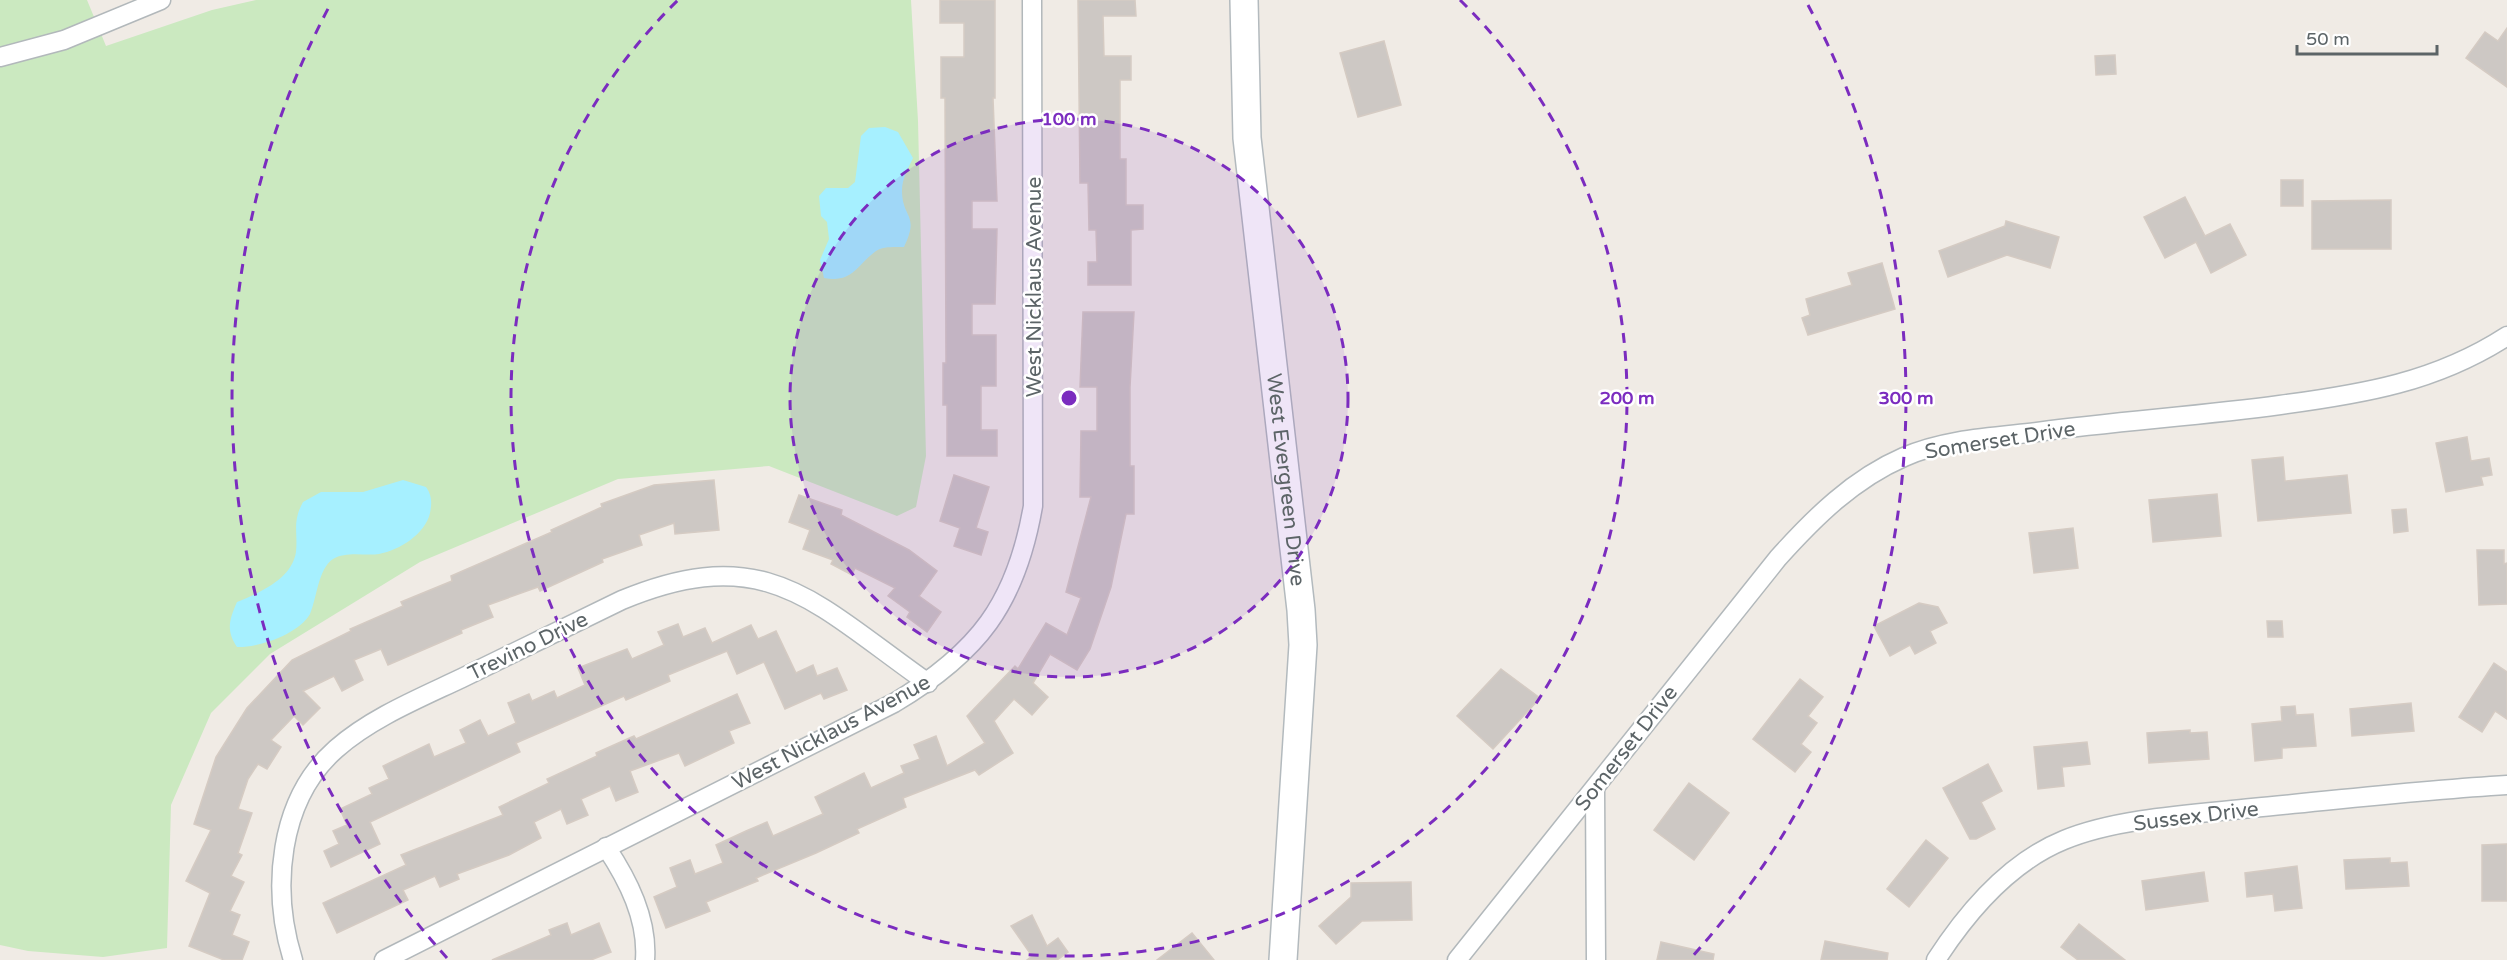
<svg xmlns="http://www.w3.org/2000/svg" width="2507" height="960" font-family="'Varela Round',sans-serif">
<style>
.green{fill:#cbe9c0}
.water{fill:#a6f0ff}
.building{fill:#cdc8c4;stroke:#d5cbc3;stroke-width:1.5}
.lines{fill:none;stroke-linecap:round;stroke-linejoin:round}
.street-casing{stroke:#b2b8bb;stroke-width:21}
.secondary-casing{stroke:#b3babe;stroke-width:30}
.street{stroke:#fff;stroke-width:18}
.secondary{stroke:#fff;stroke-width:27}
.ring{fill:none;stroke:#7b2cbf;stroke-width:3;stroke-dasharray:10 8}
.labels{text-anchor:middle;stroke-width:5;stroke-linejoin:round;paint-order:stroke}
.street-label{font-size:21px;fill:#5c6467;stroke:#fff}
.centre{fill:#7b2cbf;stroke:#fff;stroke-width:3}
.ring-label{font-size:18px;text-anchor:middle;font-weight:bold;fill:#7b2cbf;stroke:#fff;stroke-width:5;stroke-linejoin:round;paint-order:stroke}
</style>
<rect width="100%" height="100%" fill="#f0ebe5"/>
<polygon class="green" points="0,0 87,0 106,46 212,10 256,0 911,0 918,121 926,456 916,507 897,516 769,466 618,479 420,562 270,654 211,713 171,805 167,948 103,957 28,951 0,945"/>
<g class="water">
<path d="M885,127l13,5 15,26c-5,11 -11,20 -11,33 0,27 18,23 2,56 -8,0 -22,-1 -28,4 -20,15 -23,32 -52,27l-4,-18 9,-21 -2,-17 -6,-6 -2,-20 7,-8h22l7,-6 6,-46 8,-8z"/>
<path d="M403,480l23,7c6,8 6,16 4,26 -5,21 -30,37 -51,41 -14,2 -33,-3 -46,5 -15,10 -16,39 -23,55 -11,20 -52,34 -73,33 -11,-16 -8,-27 0,-45 22,-9 55,-23 59,-50 2,-20 -4,-30 7,-50l18,-10h42z"/>
</g>
<g class="building">
<polygon points="940,0 995,0 995,98 993,98 997,201 972,201 972,229 997,229 995,304 972,304 972,335 996,335 996,386 981,386 981,430 997,430 997,456 947,456 947,405 943,405 943,363 946,363 945,98 941,98 941,57 964,57 964,23 940,23"/>
<polygon points="1078,0 1135,0 1136,16 1103,16 1104,56 1131,56 1131,80 1120,80 1120,159 1126,159 1126,205 1143,205 1143,229 1131,230 1131,285 1088,285 1088,262 1097,262 1096,230 1089,230 1088,183 1080,183"/>
<polygon points="2507,28 2507,87 2466,58 2485,32 2498,41"/>
<polygon points="1384,41 1401,105 1358,117 1340,53"/>
<polygon points="2115,55 2116,74 2096,75 2095,56"/>
<rect x="2281" y="180" width="22" height="26"/>
<polygon points="2185,197 2205,236 2230,224 2246,255 2211,273 2196,242 2165,258 2144,217"/>
<polygon points="2391,200 2391,249 2312,249 2312,201"/>
<polygon points="2006,221 2059,237 2050,268 2007,255 1948,277 1939,251 2005,226"/>
<polygon points="1882,263 1895,309 1808,335 1802,318 1810,315 1806,299 1852,285 1848,273"/>
<polygon points="1083,312 1134,312 1130,387 1130,466 1134,466 1134,514 1126,514 1111,587 1090,649 1077,670 1050,654 1033,683 1048,697 1032,715 1014,699 994,721 1013,753 979,775 975,770 903,798 906,807 857,829 859,833 816,853 756,878 758,881 706,902 710,911 666,928 654,897 677,887 670,868 690,860 695,874 723,863 716,845 746,831 767,822 773,836 823,814 815,797 864,773 871,788 904,773 901,766 920,759 914,745 936,736 947,766 985,743 967,716 1015,666 1018,669 1046,623 1067,635 1081,598 1066,592 1091,497 1080,497 1081,431 1097,431 1097,387 1080,387"/>
<polygon points="2467,437 2471,461 2489,458 2492,475 2481,477 2483,485 2446,492 2436,443"/>
<polygon points="2283,457 2285,481 2347,475 2351,513 2258,521 2252,460"/>
<polygon points="954,475 989,487 976,528 988,532 981,555 954,546 960,528 940,521"/>
<polygon points="714,480 719,530 675,534 674,523 639,535 642,545 602,559 603,562 540,591 538,587 488,605 493,617 461,630 462,633 388,665 381,649 354,660 363,680 342,691 334,676 303,691 320,708 303,725 294,716 271,740 281,747 267,769 258,764 248,779 238,809 252,813 238,853 242,855 231,876 244,882 230,911 240,915 232,935 249,942 242,960 224,960 189,946 210,893 186,881 211,830 194,824 216,757 247,708 292,660 351,631 350,629 403,606 401,602 452,581 451,576 552,532 551,530 602,507 601,504 654,485"/>
<polygon points="2217,494 2221,536 2153,542 2149,500"/>
<polygon points="799,495 842,510 841,515 909,550 937,571 919,596 941,612 927,632 907,617 910,612 888,596 895,588 855,568 852,575 831,564 833,560 803,549 810,530 789,522"/>
<polygon points="2406,509 2408,531 2394,533 2392,510"/>
<polygon points="2073,528 2078,568 2034,573 2029,533"/>
<polygon points="2477,550 2504,550 2504,564 2507,563 2507,604 2479,605"/>
<polygon points="1919,603 1938,607 1947,623 1930,631 1936,643 1915,654 1910,645 1890,656 1874,626"/>
<polygon points="2267,621 2282,621 2283,637 2268,637"/>
<polygon points="678,624 683,637 705,628 712,643 751,625 758,639 776,631 796,673 813,665 817,676 837,668 847,690 824,699 821,693 785,709 764,662 737,674 727,651 668,675 670,681 626,700 624,696 516,743 520,752 370,822 380,844 331,867 324,851 339,844 333,831 347,825 340,809 372,794 369,788 389,779 383,766 429,744 434,757 466,743 460,730 480,720 488,736 516,723 508,703 529,694 532,701 554,691 557,698 585,685 578,668 627,649 632,659 664,645 658,632"/>
<polygon points="2494,663 2507,672 2507,719 2495,711 2482,732 2459,717"/>
<polygon points="1501,669 1540,698 1493,749 1457,716"/>
<polygon points="1800,679 1823,697 1808,716 1817,723 1801,744 1811,752 1795,772 1753,739"/>
<polygon points="737,694 750,723 729,731 734,743 685,766 679,753 630,771 638,792 616,801 610,786 581,799 588,815 567,824 561,809 534,822 541,838 509,855 457,874 459,879 440,887 435,876 403,890 408,900 337,933 323,903 406,865 401,855 503,815 499,807 549,783 547,779 597,756 596,753 634,736 636,739"/>
<polygon points="2411,703 2414,731 2352,736 2350,709"/>
<polygon points="2295,706 2296,715 2313,714 2316,746 2282,748 2282,758 2255,761 2252,724 2282,721 2281,707"/>
<polygon points="2190,730 2190,733 2207,732 2209,759 2149,763 2147,733"/>
<polygon points="2087,742 2090,764 2062,767 2064,786 2038,789 2034,747"/>
<polygon points="1988,764 2002,791 1981,802 1995,829 1976,839 1970,839 1943,788"/>
<polygon points="1689,783 1729,813 1694,860 1654,830"/>
<polygon points="1926,840 1948,858 1909,907 1887,889"/>
<polygon points="2507,844 2507,901 2482,901 2482,845"/>
<polygon points="2390,858 2390,863 2407,862 2409,886 2346,889 2344,860"/>
<polygon points="2297,866 2302,908 2275,911 2273,894 2247,897 2245,873"/>
<polygon points="2204,872 2208,901 2146,910 2142,881"/>
<polygon points="1411,882 1412,920 1362,921 1336,944 1319,926 1351,897 1351,883"/>
<polygon points="1032,915 1047,946 1058,938 1068,952 1057,960 1027,960 1032,956 1011,926"/>
<polygon points="567,923 571,935 599,923 611,952 591,960 492,960 551,935 549,930"/>
<polygon points="2079,924 2125,960 2078,960 2061,947"/>
<polygon points="1192,933 1214,960 1157,960"/>
<polygon points="1825,941 1888,953 1887,960 1821,960"/>
<polygon points="1661,942 1714,954 1713,960 1657,960"/>
</g>
<g class="lines">
<defs>
<g id="street">
<polyline points="0,57 64,40 161,0"/>
<polyline points="1595,788 1596,960"/>
<path d="M606,847c22,33 42,72 39,113"/>
<path d="M293,960c-22,-70 -15,-160 43,-211 35,-31 84,-51 126,-71 54,-26 107,-52 160,-78 145,-60 192,3 306,83"/>
<path d="M384,960l510,-257c84,-50 122,-99 139,-197l-1,-506"/>
<path d="M1457,960l321,-402c36,-40 75,-79 126,-101 41,-18 89,-20 133,-25 81,-11 162,-16 243,-27 83,-11 156,-23 227,-69"/>
<path d="M1936,960c31,-48 74,-98 128,-120 53,-22 131,-26 188,-32 85,-8 170,-18 255,-23"/>
</g>
<g id="secondary">
<path id="s1" d="M1244,0l3,138 54,472 2,35 -20,315"/>
</g>
</defs>
<use href="#street" class="street-casing"/>
<use href="#secondary" class="secondary-casing"/>
<use href="#street" class="street"/>
<use href="#secondary" class="secondary"/>
</g>
<circle cx="1069" cy="398" r="279" fill="#7b2cbf" fill-opacity=".12"/>
<g class="ring">
<circle cx="1069" cy="398" r="279"/>
<path d="M1460 0A558 558 0 1 1 678 0"/>
<path d="M447 958A837 837 0 0 1 330 5M1808 5A837 837 0 0 1 1691 958"/>
</g>
<g class="labels">
<g class="street-label">
<text transform="translate(1034 287) rotate(-90)" y="7">West Nicklaus Avenue</text>
<text transform="translate(2000 440) rotate(-9)" y="7">Somerset Drive</text>
<text dy="7" stroke="none"><textPath href="#s1" startOffset="482">West Evergreen Drive</textPath></text>
<text transform="translate(528 646) rotate(-26)" y="7">Trevino Drive</text>
<text transform="translate(831 732) rotate(-28)" y="7">West Nicklaus Avenue</text>
<text transform="translate(1626 748) rotate(-52)" y="7">Somerset Drive</text>
<text transform="translate(2196 816) rotate(-7)" y="7">Sussex Drive</text>
</g>
</g>
<circle cx="1069" cy="398" r="9" class="centre"/>
<g class="ring-label">
<text x="1069" y="125">100 m</text>
<text x="1627" y="404">200 m</text>
<text x="1906" y="404">300 m</text>
</g>
<path d="M2297 45v9h140v-9" fill="none" stroke="#5c6467" stroke-width="3"/>
<text x="2306" y="45" font-size="18" fill="#5c6467" stroke="#ffffff" stroke-width="4.5" paint-order="stroke">50 m</text>
</svg>
